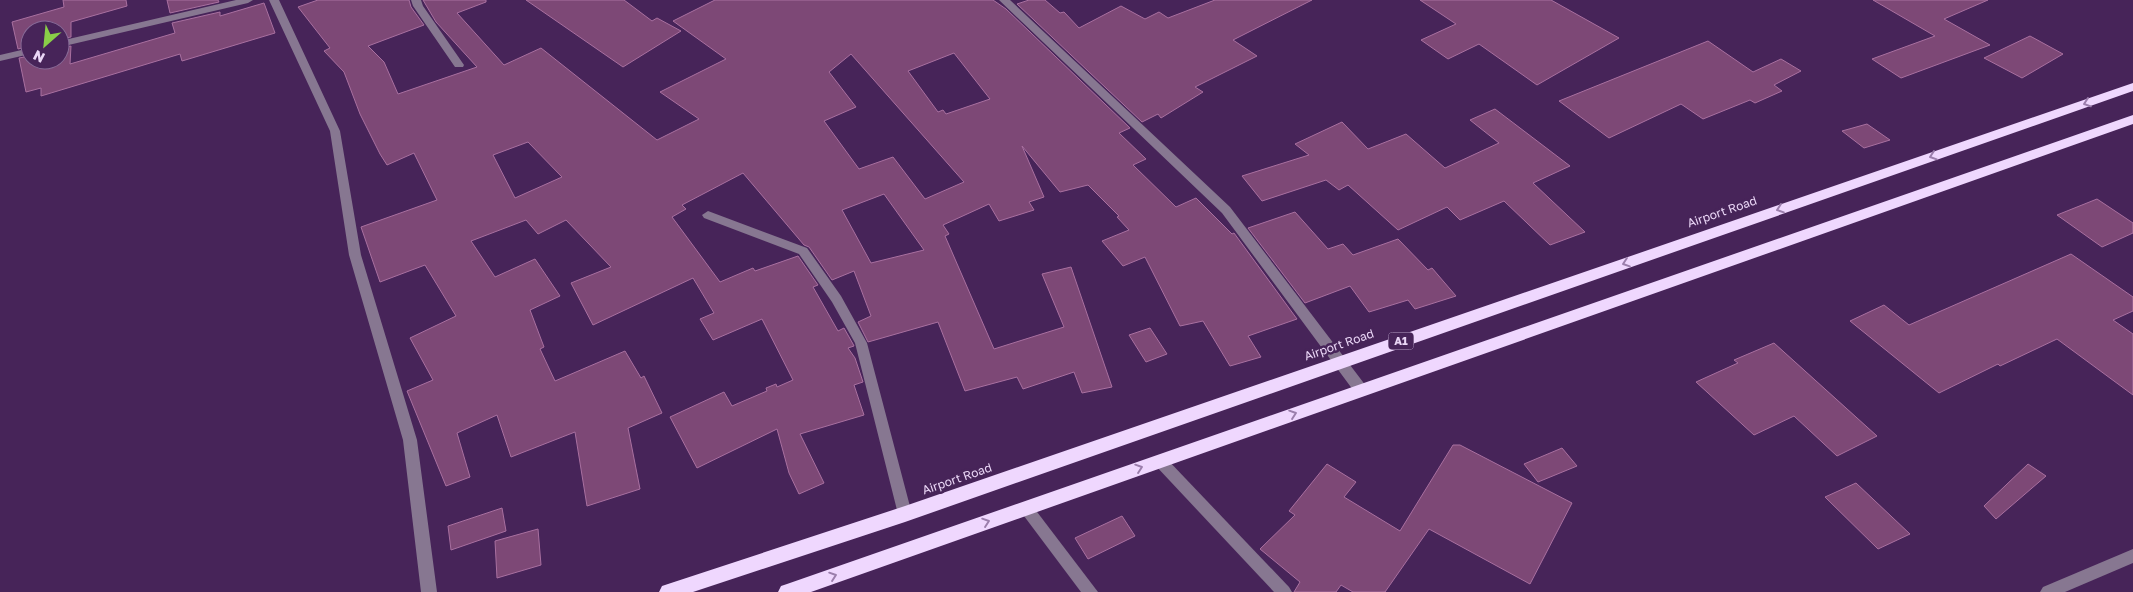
<svg xmlns="http://www.w3.org/2000/svg" width="2133" height="592" font-family="'Golos Text',sans-serif">
<style>
.building{fill:#7d4876;stroke:#a970a0;fill-rule:evenodd}
.lines{fill:none;stroke-linecap:round;stroke-linejoin:round}
.minor{fill:#877791;fill-rule:evenodd}
.highway{fill:#efd7fe;fill-rule:evenodd}
.oneway{stroke:#9b7eac}
.labels{text-anchor:middle;stroke-width:5;stroke-linejoin:round;paint-order:stroke}
.shield{fill:#472459;stroke:#b9a1c7;stroke-width:1}
.shield-label{font-size:11px;font-weight:bold;fill:#ead6f6}
.street-label{font-size:12px;fill:#ead6f6;stroke:#472459}
</style>
<rect width="100%" height="100%" fill="#472459"/>
<g class="building">
<polygon points="63,0 126,0 127,6 71,22 71,37 60,39 60,30 30,30 30,46 18,49 12,22 64,7"/>
<polygon points="167,0 218,0 219,2 170,13"/>
<path d="M318,0h91l2,7 13,18 -56,21 16,16 14,32 79,-27 -41,-45 -13,-22h63v2l-29,11 47,52 37,-17 116,92 42,-21 -39,-27 66,-33 -53,-38 42,-21h278l13,9 124,119 -11,5 27,26 -13,6 43,42 20,-9 36,36 2,-1 63,86 -49,17 13,21 -31,9 -27,-45 -23,5 -35,-69 -22,9 -21,-25 27,-11 -12,-13 2,-1 -31,-31 -28,7 -38,-46 22,51 -15,5 5,8 -35,11 -10,-17 -46,21 6,9 -4,2 49,113 70,-22 -22,-53 29,-7 41,120 -30,6 -8,-21 -51,17 -6,-12 -52,14 -27,-69 -70,20 -10,-20 13,-6 -17,-45 -22,9 -23,-33 -5,-2 -61,-72 -61,32 4,4 -14,8 48,65 33,-14 2,3 43,-15 20,29 -5,2 25,44 6,-3 9,16 1,2 -6,2 7,10 8,24 -9,3 10,30 -64,19 24,49 -25,11 -10,-21 -12,-44 -80,39 -27,-51 54,-25 8,14 35,-15 -1,-3 10,-4 1,3 16,-7 -31,-61 -49,21 -13,-21 14,-6 -21,-35 -100,47 -22,-42 40,-16 -45,-47 -28,14 -12,-14 -55,21 24,36 40,-18 25,37 -30,14 14,37 -4,2 15,32 70,-30 16,27 3,-2 18,37 -34,15 12,61 -53,17 -12,-74 -64,25 -14,-42 -40,18 13,44 -24,9 -39,-95 26,-11 -23,-42 46,-22 -31,-51 -45,17 -19,-55 76,-27 -23,-47 -27,12 -7,-11 -20,-40 -16,-42 -20,-21 6,-3 -32,-41zM954,53l36,46 -44,15 -3,-4 -5,2 -30,-41zM851,54l30,34 83,94 -39,17 -32,-42 -34,12 -35,-48 32,-14 -27,-35zM528,142l34,35 -47,21 -22,-43zM884,194l40,56 -53,13 -29,-53z"/>
<polygon points="526,0 624,0 652,21 657,18 681,31 623,67"/>
<polygon points="1029,0 1045,0 1060,13 1064,12 1079,28 1121,6 1145,19 1159,12 1168,18 1215,0 1312,0 1233,40 1257,56 1195,87 1203,92 1161,118 1158,114 1142,122 1017,4"/>
<polygon points="1420,0 1551,0 1619,38 1537,85 1479,44 1448,59 1421,40 1456,24"/>
<polygon points="1873,0 1988,0 1944,19 1990,45 1901,78 1872,59 1935,36"/>
<polygon points="264,3 275,33 182,61 180,54 41,96 41,88 26,92 19,58 30,56 30,60 60,60 60,49 71,46 70,64 175,33 172,23 220,12 220,16"/>
<polygon points="2030,36 2063,54 2022,78 1984,58"/>
<polygon points="1708,41 1753,72 1781,59 1801,71 1774,85 1782,91 1755,103 1750,100 1703,119 1681,104 1609,138 1559,101"/>
<polygon points="1495,109 1570,166 1533,183 1585,232 1550,245 1504,201 1460,220 1447,207 1398,230 1348,185 1339,190 1326,180 1262,201 1242,176 1309,155 1295,144 1342,122 1368,149 1406,134 1445,168 1499,143 1470,120"/>
<polygon points="1867,124 1890,140 1864,148 1842,131"/>
<polygon points="2097,199 2133,223 2133,233 2102,247 2057,215"/>
<polygon points="1295,212 1328,249 1343,244 1353,255 1398,239 1428,270 1432,268 1456,296 1415,309 1408,300 1369,312 1350,286 1305,303 1248,228"/>
<polygon points="2071,254 2133,297 2133,311 2113,320 2133,334 2133,395 2057,339 2000,366 1998,364 1939,393 1850,321 1884,305 1909,325"/>
<polygon points="1150,328 1167,354 1146,362 1129,335"/>
<polygon points="1774,343 1877,436 1837,456 1794,416 1754,435 1696,382 1738,363 1734,360"/>
<polygon points="1453,445 1460,445 1572,503 1530,584 1429,529 1385,592 1353,592 1341,585 1336,592 1294,592 1300,582 1260,549 1295,515 1289,511 1327,464 1356,482 1344,497 1400,531"/>
<polygon points="1562,448 1577,466 1538,482 1524,464"/>
<polygon points="2028,464 2046,476 1996,519 1984,506"/>
<polygon points="1856,483 1910,534 1878,549 1825,497"/>
<polygon points="502,508 506,531 451,550 448,526"/>
<polygon points="1122,516 1135,536 1088,559 1075,538"/>
<polygon points="538,529 541,565 497,578 495,541"/>
</g>
<g class="lines">
<g class="minor">
<polygon points="236,0 253,0 248,3 60,47 60,41"/>
<polygon points="269,0 279,0 340,131 361,255 417,440 437,592 421,592 403,440 349,255 330,131"/>
<polygon points="411,0 421,0 423,6 464,65 463,67 455,67 413,6"/>
<polygon points="999,0 1010,0 1230,207 1366,386 1368,390 1366,394 1361,395 1356,394 1222,213"/>
<polygon points="30,48 30,54 0,61 0,55"/>
<polygon points="708,211 807,248 841,296 867,343 912,514 910,518 905,520 900,518 898,514 855,343 832,302 799,254 704,218 702,215"/>
<polygon points="1160,455 1165,457 1289,587 1292,592 1274,592 1155,465 1153,461 1155,457"/>
<polygon points="1026,502 1031,504 1098,592 1081,592 1021,512 1019,508 1021,504"/>
<polygon points="2133,549 2133,563 2065,592 2040,592 2043,587"/>
</g>
<g class="highway">
<polygon points="2133,83 2133,91 905,522 693,592 659,592 662,586 668,584 905,506"/>
<polygon points="2133,115 2133,124 811,592 778,592 781,586 787,584"/>
</g>
</g>
<defs><path id="oneway-chevron" d="M-2-3.5L2.5 0L-2 3.5" fill="none" stroke-width="1.6" stroke-linecap="round" stroke-linejoin="round" transform="scale(1.25)"/></defs>
<g class="oneway">
<use href="#oneway-chevron" transform="translate(2087 103) rotate(161)"/>
<use href="#oneway-chevron" transform="translate(1933 156) rotate(161)"/>
<use href="#oneway-chevron" transform="translate(1780 209) rotate(161)"/>
<use href="#oneway-chevron" transform="translate(1626 263) rotate(161)"/>
<use href="#oneway-chevron" transform="translate(1293 414) rotate(-19)"/>
<use href="#oneway-chevron" transform="translate(1139 468) rotate(-19)"/>
<use href="#oneway-chevron" transform="translate(986 522) rotate(-19)"/>
<use href="#oneway-chevron" transform="translate(833 576) rotate(-19)"/>
</g>
<g class="labels">
<rect class="shield" x="1388.5" y="332.5" width="25" height="17" rx="4"/>
<g class="shield-label">
<text x="1401" y="345">A1</text>
</g>
<g class="street-label">
<text transform="translate(1722 212) rotate(-19)" y="4">Airport Road</text>
<text transform="translate(1339 345) rotate(-19)" y="4">Airport Road</text>
<text transform="translate(957 479) rotate(-19)" y="4">Airport Road</text>
</g>
</g>
<g transform="translate(45 45) rotate(207)"><circle r="24" fill="#472459" stroke="#886b98"/>
<path d="M0-4L9 19L0 12L-9 19Z" fill="#89ce48"/>
<text y="-8" font-size="14" font-weight="bold" text-anchor="middle" fill="#ead6f6">N</text>
</g>
</svg>
